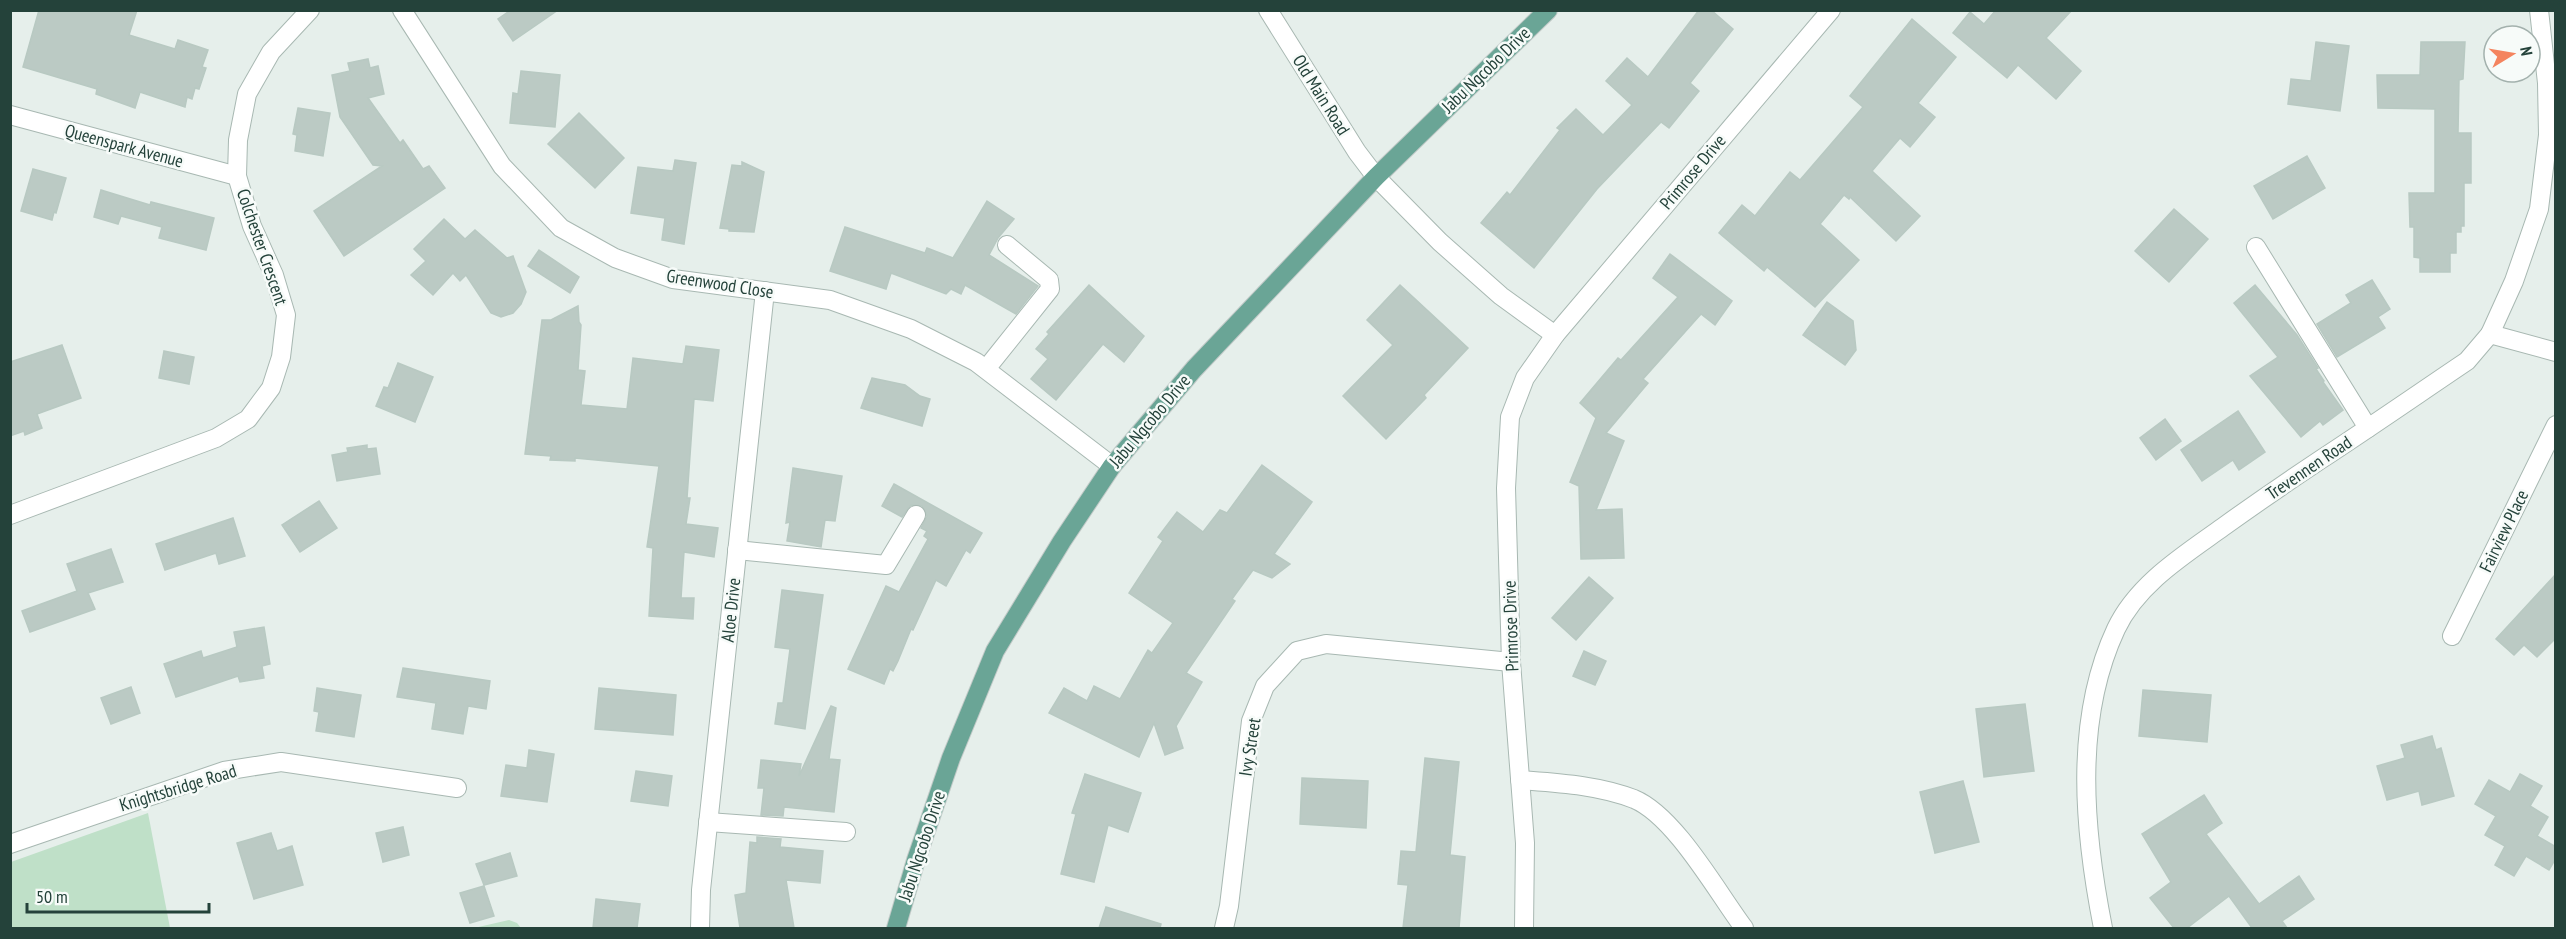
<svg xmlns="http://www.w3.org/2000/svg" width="2566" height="939" font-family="'PT Sans Narrow',sans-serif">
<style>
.green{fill:#bfe0c8}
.building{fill:#bbcac4;stroke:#b8c9c2;stroke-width:1.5}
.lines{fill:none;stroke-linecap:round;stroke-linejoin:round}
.minor-casing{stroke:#a8b8b2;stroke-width:20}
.major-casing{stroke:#c2cac8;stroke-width:20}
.minor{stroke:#fff;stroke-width:18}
.major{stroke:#6aa596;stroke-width:18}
.labels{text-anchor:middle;stroke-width:5;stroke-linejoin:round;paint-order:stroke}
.street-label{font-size:18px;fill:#24423a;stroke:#f7fbf9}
</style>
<rect width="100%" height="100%" fill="#e6efeb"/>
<g class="green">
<polygon points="148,813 170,928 11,928 11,862"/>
<polygon points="509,920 517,923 521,928 474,928"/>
</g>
<g class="building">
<polygon points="39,10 137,10 129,35 175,49 178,40 208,50 202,67 206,68 199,89 195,88 192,99 187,97 185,107 140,92 135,108 96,94 97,89 23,67"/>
<polygon points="511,10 558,10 513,41 498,19"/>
<polygon points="1699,10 1711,10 1733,29 1690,83 1699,91 1669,128 1661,122 1597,189 1534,268 1481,223 1507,192 1510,195 1560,130 1557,128 1576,109 1603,135 1632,105 1606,81 1627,58 1648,77"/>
<polygon points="1996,10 2072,10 2046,38 2081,71 2056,99 2018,65 2007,78 1953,33 1970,12 1984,24"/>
<polygon points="1912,19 1956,57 1918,103 1935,117 1910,147 1900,138 1872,171 1920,216 1896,241 1850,197 1849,199 1844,195 1820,224 1859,260 1815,307 1767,267 1764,271 1719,233 1742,205 1755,216 1790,172 1800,180 1863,107 1850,96"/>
<polygon points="2316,42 2349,46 2340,111 2288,104 2291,79 2311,81"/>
<polygon points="2421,42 2465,42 2463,79 2459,80 2458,133 2471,133 2471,183 2464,183 2464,226 2461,226 2461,232 2456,232 2456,253 2450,253 2450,272 2420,272 2420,258 2414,257 2414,227 2410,227 2409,193 2435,193 2435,109 2378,108 2377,75 2420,75"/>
<polygon points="368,59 370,68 378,66 384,94 368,98 400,143 403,140 423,169 429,166 445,188 344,256 314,211 382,166 373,165 340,117 332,75 350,71 348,63"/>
<polygon points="521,71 560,75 555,127 510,123 513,93 518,94"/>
<polygon points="298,108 330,113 323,156 295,151 297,135 293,134"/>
<polygon points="579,113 624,158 595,188 548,144"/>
<polygon points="2307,156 2325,188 2273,219 2254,186"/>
<polygon points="675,160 696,163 684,244 662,240 665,218 631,213 638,167 673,171"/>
<polygon points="742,162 764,172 754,232 729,231 729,229 720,228 732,165 742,166"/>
<polygon points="33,169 66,178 56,213 54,212 52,220 21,211"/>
<polygon points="101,190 150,205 151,202 214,218 206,250 159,238 162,227 121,216 118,224 94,217"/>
<polygon points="987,201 1014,219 998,238 989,255 1038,286 1016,314 965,285 961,294 951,289 946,294 891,273 886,289 830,271 845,227 925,253 927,248 953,258"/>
<polygon points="2174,209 2208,239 2169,282 2135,251"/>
<polygon points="444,219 465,239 475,230 507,258 513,256 526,292 521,304 513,313 501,317 491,313 466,275 460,281 453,273 433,295 411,275 426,261 414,249"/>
<polygon points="539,250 579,277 570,293 528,266"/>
<polygon points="1670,254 1732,301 1715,325 1701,314 1643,379 1648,383 1606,433 1624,441 1596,510 1622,509 1624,558 1581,559 1579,486 1570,482 1596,418 1580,403 1618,358 1621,360 1678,297 1653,278"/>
<polygon points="2372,280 2390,309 2378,317 2385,328 2337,357 2317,324 2351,303 2346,295"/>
<polygon points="1089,285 1144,336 1124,362 1103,344 1056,400 1031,379 1048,359 1036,349 1049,334 1047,332"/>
<polygon points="1400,285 1468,348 1424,395 1426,398 1386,439 1343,396 1393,345 1367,320"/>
<polygon points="2255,285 2297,335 2318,368 2316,369 2324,381 2323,382 2343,410 2323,425 2320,421 2301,437 2250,376 2278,357 2234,303"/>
<polygon points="1827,302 1853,321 1856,350 1845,365 1803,335"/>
<polygon points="578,306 579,322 581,325 578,370 585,371 581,405 627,409 633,358 683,364 686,346 719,350 713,401 694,399 687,498 690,498 686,524 718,528 714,557 684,552 681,598 694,598 693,619 649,616 653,548 647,547 659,466 575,458 575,461 550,460 551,456 525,454 542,320 551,320"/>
<polygon points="62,345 81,398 37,414 42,428 25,435 24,431 10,436 10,362"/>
<polygon points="164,351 194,357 189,384 159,378"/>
<polygon points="398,363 433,377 415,422 376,406 384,387 388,388"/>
<polygon points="872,378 905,385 920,396 930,399 922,426 861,408"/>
<polygon points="2238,411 2265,452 2239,470 2233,460 2202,481 2181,450"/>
<polygon points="2165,419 2181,441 2156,460 2140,438"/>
<polygon points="367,445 367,449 376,448 380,474 337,481 332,455 348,452 347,448"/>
<polygon points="1262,465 1312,502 1274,554 1290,564 1272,578 1253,570 1232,599 1235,601 1186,673 1202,682 1176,726 1183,748 1165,755 1154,723 1139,757 1049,713 1064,688 1087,701 1094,686 1120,699 1148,650 1152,653 1173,623 1129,593 1163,541 1158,537 1177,512 1203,532 1220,510 1227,513"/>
<polygon points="793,468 842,476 835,521 825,520 821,547 787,541 790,522 786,523"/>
<polygon points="894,484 982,533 970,553 966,550 946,586 936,580 913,630 911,629 898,661 893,671 890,669 884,684 848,669 886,586 899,592 928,539 924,536 927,531 921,528 927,516 922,506 911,505 902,517 882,506"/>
<polygon points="319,501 337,528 300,552 282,525"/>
<polygon points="233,518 245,556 219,564 216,553 165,570 156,544"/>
<polygon points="111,549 123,582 88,593 95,609 30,632 22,611 77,591 67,564"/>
<polygon points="2556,574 2556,638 2537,657 2524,645 2514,655 2496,639"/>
<polygon points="1589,577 1613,598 1576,640 1552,618"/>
<polygon points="782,590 823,595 805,729 775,724 778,703 783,703 790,649 775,647"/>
<polygon points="264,627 270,664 262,666 264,678 240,682 238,676 176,697 164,664 201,651 203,658 237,647 234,632"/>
<polygon points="1584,651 1606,661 1595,685 1573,676"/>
<polygon points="403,668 490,681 486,709 468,706 463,734 432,729 436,703 397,697"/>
<polygon points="131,687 140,713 111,724 101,698"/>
<polygon points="317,688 361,695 354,737 316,731 319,712 314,711"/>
<polygon points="599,688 676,695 673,735 595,729"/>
<polygon points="2143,690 2211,695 2207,742 2139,736"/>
<polygon points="2025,704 2034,771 1984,777 1976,709"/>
<polygon points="831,706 836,708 829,759 840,760 834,812 784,807 783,816 761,815 764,788 758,788 761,760 801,764 799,776"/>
<polygon points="2432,736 2436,750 2441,748 2454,796 2422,805 2419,791 2387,800 2377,766 2405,758 2401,745"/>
<polygon points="529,750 554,754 547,802 501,796 506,765 527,768"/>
<polygon points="1425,758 1459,762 1450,855 1465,857 1459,928 1403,928 1408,885 1398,884 1401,851 1416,852"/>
<polygon points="636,771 672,776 668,806 631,801"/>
<polygon points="1085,774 1141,793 1128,832 1108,825 1094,882 1061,874 1076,814 1072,813"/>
<polygon points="2520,774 2542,786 2530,806 2548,817 2537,836 2556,847 2556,858 2549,870 2526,856 2514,876 2495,865 2505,846 2485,835 2496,816 2475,804 2489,780 2510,792"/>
<polygon points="1302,778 1368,781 1366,828 1300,824"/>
<polygon points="1963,781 1979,842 1935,853 1920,792"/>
<polygon points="2204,795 2222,823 2206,834 2259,904 2299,876 2314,899 2282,921 2287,928 2252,928 2229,896 2187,928 2174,928 2150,898 2171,882 2142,834"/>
<polygon points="403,827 409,855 383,862 376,833"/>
<polygon points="271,833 277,851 292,846 303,885 254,899 237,843"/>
<polygon points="757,837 781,839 780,847 823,851 820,883 786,880 794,928 740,928 735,895 746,893 750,842 757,843"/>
<polygon points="510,853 517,876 484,885 476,864"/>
<polygon points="484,886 494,916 470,923 460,893"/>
<polygon points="596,899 640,904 637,928 593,928"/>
<polygon points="1106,907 1161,924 1160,928 1099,928"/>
</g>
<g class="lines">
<defs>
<g id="minor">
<polyline points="402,10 502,166 561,228 615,258 673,279 830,300 911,329 976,362 1112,466"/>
<polyline points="1268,10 1357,152 1376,177 1440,242 1501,296 1555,335"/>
<polyline points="10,115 237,176"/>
<polyline points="2256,247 2368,428"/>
<polyline points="2490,334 2556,352"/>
<polyline points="986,369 1050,289 1049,280 1007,245"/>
<polyline points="10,515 216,438 248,419 271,388 281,357 286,315 274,275 252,226 237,176 238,140 247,94 271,52 310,10"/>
<polyline points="737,550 886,565 916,515"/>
<polyline points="2452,636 2556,425"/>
<path d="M1520,780c38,3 78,5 114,19 41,17 83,93 110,129"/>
<polyline points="708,822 846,832"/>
<polyline points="10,844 224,771 281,762 457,788"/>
<polyline points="700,928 701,890 765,291"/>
<polyline points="1224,928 1229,906 1251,721 1265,686 1297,651 1326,644 1511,662"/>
<polyline points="1524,928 1525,843 1511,662 1506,488 1510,417 1525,378 1555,335 1831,10"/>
<path d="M2103,928c-19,-96 -30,-207 13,-299 21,-45 68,-74 107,-102 32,-23 64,-45 97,-67 49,-32 98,-66 147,-99l23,-27 24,-53 25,-72 9,-74 -1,-52 -8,-73"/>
</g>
<polyline id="major" points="896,928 916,860 951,758 995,651 1062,541 1112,466 1194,369 1376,177 1548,10"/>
</defs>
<use href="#minor" class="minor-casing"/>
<use href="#major" class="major-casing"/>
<use href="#minor" class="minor"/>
<use href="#major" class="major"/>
</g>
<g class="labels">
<g class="street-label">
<text transform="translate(1486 70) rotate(-44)" y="6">Jabu Ngcobo Drive</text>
<text transform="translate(1321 95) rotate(58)" y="6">Old Main Road</text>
<text transform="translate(124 146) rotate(15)" y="6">Queenspark Avenue</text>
<text transform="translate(1693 172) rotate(-50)" y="6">Primrose Drive</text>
<text transform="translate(262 247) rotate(71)" y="6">Colchester Crescent</text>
<text transform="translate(720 284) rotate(9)" y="6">Greenwood Close</text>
<text transform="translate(1150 421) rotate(-50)" y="6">Jabu Ngcobo Drive</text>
<text transform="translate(2309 468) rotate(-34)" y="6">Trevennen Road</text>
<text transform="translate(2504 531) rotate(-64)" y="6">Fairview Place</text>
<text transform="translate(731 610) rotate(-84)" y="6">Aloe Drive</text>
<text transform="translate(1511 626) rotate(-92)" y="6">Primrose Drive</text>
<text transform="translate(1250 747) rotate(-81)" y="6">Ivy Street</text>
<text transform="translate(178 788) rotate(-17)" y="6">Knightsbridge Road</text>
<text transform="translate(922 846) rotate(-72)" y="6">Jabu Ngcobo Drive</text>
</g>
</g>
<rect width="2566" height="939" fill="none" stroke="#24423a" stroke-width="24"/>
<g transform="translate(2512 54) rotate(79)"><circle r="28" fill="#f7fbf9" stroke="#a3b1ad" stroke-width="1.5"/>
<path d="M0-4.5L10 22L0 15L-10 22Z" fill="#f4845f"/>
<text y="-9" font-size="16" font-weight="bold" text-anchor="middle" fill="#24423a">N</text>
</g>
<path d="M27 903v9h182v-9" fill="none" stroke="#24423a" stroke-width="3"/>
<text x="36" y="903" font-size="18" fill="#24423a" stroke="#f7fbf9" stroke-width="4.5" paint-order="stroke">50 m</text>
</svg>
